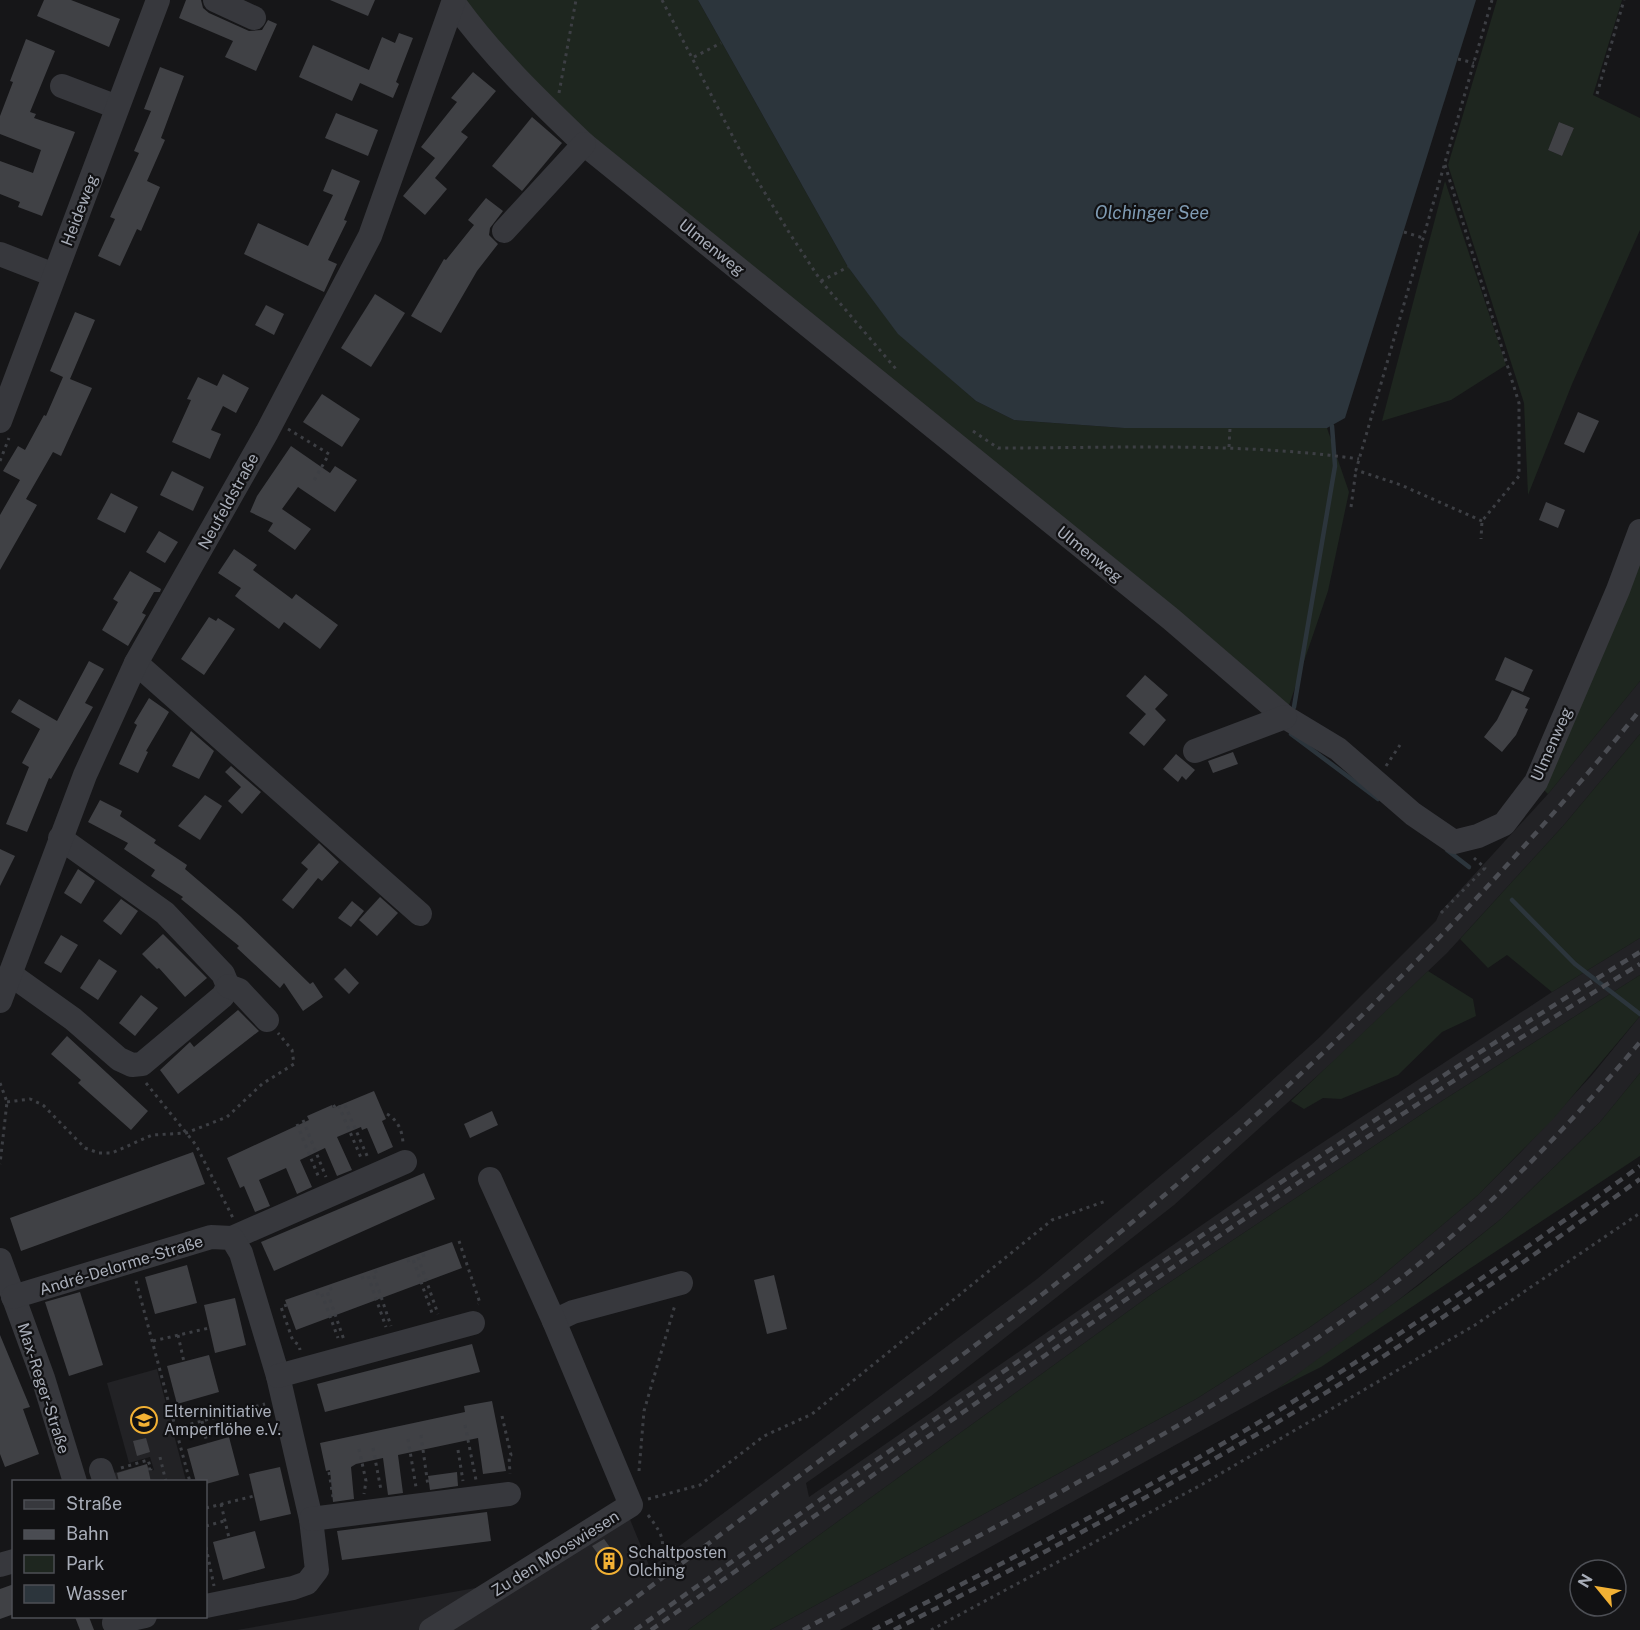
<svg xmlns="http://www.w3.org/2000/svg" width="1640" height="1630" font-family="'Public Sans',sans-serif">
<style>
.built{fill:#222225}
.green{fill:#1e261f;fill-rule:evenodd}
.water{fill:#2c353c}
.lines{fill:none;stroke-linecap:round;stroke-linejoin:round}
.stream{stroke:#2c353c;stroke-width:4.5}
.building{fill:#404145}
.path{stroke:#3d3f44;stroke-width:3;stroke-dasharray:3 4.5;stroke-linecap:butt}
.minor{stroke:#37383d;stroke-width:24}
.rail{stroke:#4a4c52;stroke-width:4.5;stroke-dasharray:8 6;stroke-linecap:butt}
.labels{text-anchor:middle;stroke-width:4.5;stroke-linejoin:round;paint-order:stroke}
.street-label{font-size:16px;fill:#a8adb8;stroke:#111113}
.poi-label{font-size:16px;fill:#a8adb8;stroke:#111113;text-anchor:start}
.water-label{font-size:18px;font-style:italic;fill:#7f9bb3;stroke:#111113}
</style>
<rect width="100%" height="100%" fill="#161618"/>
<g class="built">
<polygon points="1640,681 1640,734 1563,826 1447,953 1336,1059 1174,1205 931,1396 806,1483 809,1497 1290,1164 1552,992 1640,938 1640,975 1434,1106 1152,1294 688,1630 444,1630 629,1517 650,1568 1037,1279 1236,1113 1321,1036 1436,921 1440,912 1548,794"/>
<polygon points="1640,1016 1640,1073 1600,1122 1501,1219 1358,1332 1277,1389 840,1630 770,1630 1196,1399 1310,1327 1377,1280 1478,1195 1520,1153 1592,1075"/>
<polygon points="157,1369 186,1481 116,1481 114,1473 147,1464 149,1471 154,1470 150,1457 129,1463 107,1383"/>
<polygon points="487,1586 420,1630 237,1630"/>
</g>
<g class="green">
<polygon points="454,0 698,0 848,267 898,333 976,401 1014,420 1124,428 1327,428 1349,492 1328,591 1285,717 643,191"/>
<path d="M1497,0h125l-29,95 47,23v112l-68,154 -44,111 -4,-92 -76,-238zM1559,122l15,6 -12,28 -14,-6z"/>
<polygon points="1445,181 1506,365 1451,400 1382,421"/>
<polygon points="1640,552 1640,681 1548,794 1542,788"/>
<polygon points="1640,734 1640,938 1552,992 1507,955 1488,968 1460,939 1563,826"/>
<polygon points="1428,971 1473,999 1476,1016 1442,1032 1398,1075 1341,1099 1323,1098 1304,1109 1291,1101"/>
<polygon points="1640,975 1640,1016 1554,1118 1478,1195 1377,1280 1310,1327 1196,1399 770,1630 688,1630 1152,1294 1434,1106"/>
<polygon points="1640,1073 1640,1156 1321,1367 1277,1389 1419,1285 1501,1219 1600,1122"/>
</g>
<polygon class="water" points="698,0 1476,0 1345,418 1327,428 1124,428 1014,420 976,401 898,334 848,267"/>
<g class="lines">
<g class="stream">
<polyline points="1294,707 1335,466 1332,426"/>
<polyline points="1291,734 1378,799"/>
<polyline points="1447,850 1469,867"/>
<polyline points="1512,900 1575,964 1640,1014"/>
</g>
</g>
<g class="building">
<polygon points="44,0 71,0 120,19 109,47 37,16"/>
<polygon points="186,0 201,0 203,8 209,13 249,31 262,30 268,20 277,24 256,71 225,57 233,41 179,18"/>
<polygon points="330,0 375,0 368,16"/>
<polygon points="399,33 413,38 396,82 399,84 393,98 360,83 352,101 299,77 313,45 369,70 382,37 395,43"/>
<polygon points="26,39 55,51 30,112 36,114 34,118 75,132 42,216 18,207 20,202 0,194 0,161 33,173 41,150 0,134 0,116 13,82 10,81"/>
<polygon points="160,67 184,76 161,138 165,140 147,181 160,187 141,231 137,229 120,266 98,256 115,219 110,217 139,153 134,151 151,111 144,109"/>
<polygon points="473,72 496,91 461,132 468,137 435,178 447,189 425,215 403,196 435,158 421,147 457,102 451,98"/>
<polygon points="336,113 378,130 368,156 325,138"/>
<polygon points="532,117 562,143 522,191 492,166"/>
<polygon points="1559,122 1574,128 1562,156 1548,150"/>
<polygon points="332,169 360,181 344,220 347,221 328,260 337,264 324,292 244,254 258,223 308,246 333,195 323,191"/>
<polygon points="486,198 503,211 490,228 489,235 498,244 477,271 441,333 411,316 444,259 446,260 474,225 468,220"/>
<polygon points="375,294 405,313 371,367 341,348"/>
<polygon points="266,305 284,314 274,335 255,325"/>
<polygon points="75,312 95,320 70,379 92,388 61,456 53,452 26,499 37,505 0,570 0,515 20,480 3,471 18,446 25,450 44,415 46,416 63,377 50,371"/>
<polygon points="223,374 249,388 236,413 223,406 211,430 221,434 210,459 172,442 191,400 187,399 198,377 217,386"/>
<polygon points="322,394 360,419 342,447 303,422"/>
<polygon points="1578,412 1599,421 1584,453 1564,444"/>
<polygon points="291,446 330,473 335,466 357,480 335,512 298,487 282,509 311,529 295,550 268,531 273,523 250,512 257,496"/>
<polygon points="172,471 204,487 193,511 160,495"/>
<polygon points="111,493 138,507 125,533 97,519"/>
<polygon points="1546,502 1565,510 1558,528 1539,520"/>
<polygon points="159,531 178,542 165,563 146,552"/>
<polygon points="234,549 257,565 253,570 292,599 296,594 338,625 320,649 284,622 279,629 235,596 241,588 218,573"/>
<polygon points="130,571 161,589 160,592 154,592 142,613 146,615 128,646 102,630 118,602 113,599"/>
<polygon points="209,617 216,621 218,618 235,629 204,675 181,659"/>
<polygon points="1505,657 1533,670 1523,692 1495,680"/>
<polygon points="89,661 104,669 85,703 93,707 51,779 49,778 27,832 6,824 29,767 22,763 40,729 11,712 19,699 57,721"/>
<polygon points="1145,675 1168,695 1155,709 1166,720 1144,746 1129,733 1146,714 1126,696"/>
<polygon points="1512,690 1530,698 1525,708 1528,709 1516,735 1502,752 1484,737 1497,720"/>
<polygon points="149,698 169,712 146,751 148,752 138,773 119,764 137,725 134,723"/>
<polygon points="191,731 214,751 199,779 172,766"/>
<polygon points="1233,752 1238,764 1213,773 1208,761"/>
<polygon points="1176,754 1195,770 1186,780 1182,776 1178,782 1163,769"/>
<polygon points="231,766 261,792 242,814 228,801 241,787 225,772"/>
<polygon points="205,795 222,806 200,840 178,826"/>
<polygon points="100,800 122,811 120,816 156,840 154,843 187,865 185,869 240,916 310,984 313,982 323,997 303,1011 284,983 280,988 237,948 239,946 181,899 183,897 151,876 155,870 124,849 128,843 88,822"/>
<polygon points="319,843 339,862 322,881 318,878 293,909 282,900 308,869 301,863"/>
<polygon points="0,849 15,856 0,886"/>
<polygon points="78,869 95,881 81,904 64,893"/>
<polygon points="380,897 398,913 377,936 359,920"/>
<polygon points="121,899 138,911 121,935 103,921"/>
<polygon points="352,901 364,911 351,927 338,918"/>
<polygon points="163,934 207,978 185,997 159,968 157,969 142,954"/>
<polygon points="61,935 78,945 61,973 44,963"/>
<polygon points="99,959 117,971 98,1000 80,988"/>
<polygon points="345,968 359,983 349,994 334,979"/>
<polygon points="141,995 158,1008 135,1036 119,1023"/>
<polygon points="238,1010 259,1031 178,1094 160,1070 190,1042 194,1047"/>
<polygon points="67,1036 148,1111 131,1130 78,1083 81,1080 51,1054"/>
<polygon points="374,1091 386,1119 382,1121 393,1147 378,1154 367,1128 362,1130 361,1127 337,1137 352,1170 337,1176 325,1148 300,1160 312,1187 297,1194 286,1168 259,1180 270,1206 255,1212 244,1186 240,1188 227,1158 309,1120 307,1116 332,1105 333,1108"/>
<polygon points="492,1111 498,1125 470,1138 464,1124"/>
<polygon points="193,1152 205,1184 21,1251 10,1218"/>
<polygon points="424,1173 435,1199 274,1271 261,1242"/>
<polygon points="452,1242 462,1268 296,1330 285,1300"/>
<polygon points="187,1265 197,1303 155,1314 145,1277"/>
<polygon points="774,1275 787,1329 767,1334 754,1280"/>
<polygon points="80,1292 103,1365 69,1376 45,1302"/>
<polygon points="235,1298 246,1345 215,1353 204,1305"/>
<polygon points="0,1335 30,1407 23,1409 39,1454 5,1467 0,1454"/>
<polygon points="472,1344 480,1372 325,1412 317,1384"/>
<polygon points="209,1355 219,1392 177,1404 167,1366"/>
<polygon points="492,1401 506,1471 483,1474 478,1438 398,1455 403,1493 388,1495 383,1458 356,1464 351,1467 354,1499 333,1502 330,1470 326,1471 320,1443 465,1412 464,1406"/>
<polygon points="229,1437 239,1475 206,1484 206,1482 196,1482 187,1449"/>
<polygon points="146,1438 150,1452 137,1456 133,1441"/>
<polygon points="147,1464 151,1482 119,1482 117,1473"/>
<polygon points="280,1467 291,1514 260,1521 249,1474"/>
<polygon points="457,1472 458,1486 430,1490 428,1476"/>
<polygon points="487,1512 491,1541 342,1560 337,1531"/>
<polygon points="255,1531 265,1568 223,1580 213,1542"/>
<polygon points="604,1539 612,1550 601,1558 592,1546"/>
<polygon points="14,1584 14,1614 0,1619 0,1589"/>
<polygon points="75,1617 89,1617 94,1630 80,1630"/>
</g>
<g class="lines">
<g class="path">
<polyline points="662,0 746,162 790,234 821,281 896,369"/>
<polyline points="694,57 721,43"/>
<polyline points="1458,59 1474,63"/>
<polyline points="559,93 576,0"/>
<polyline points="1597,94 1624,0"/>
<polyline points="1445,165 1519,403 1519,476 1482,521 1481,539"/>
<polyline points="1404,232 1423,238"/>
<polyline points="821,281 848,267"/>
<polyline points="288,429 329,454 312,484"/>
<path d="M973,431l25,17c121,0 242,-6 361,11"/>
<polyline points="1229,447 1230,428"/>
<polyline points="0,461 9,438"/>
<polyline points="1351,507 1356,470"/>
<polyline points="1482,521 1401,485 1356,470 1492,0"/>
<polyline points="1386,766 1400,745"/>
<polyline points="1441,913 1485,868 1474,858"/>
<polyline points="0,1083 7,1102 0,1164"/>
<polyline points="146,1083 196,1145 233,1218"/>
<polyline points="7,1102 30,1099 43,1105 85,1148 99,1153 112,1153 152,1135 186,1133 227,1117 262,1084 294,1064 292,1050 278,1033"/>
<polyline points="345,1105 368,1158"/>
<polyline points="333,1107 338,1104 362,1160"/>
<path d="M387,1114c11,6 16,18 16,31"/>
<polyline points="303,1120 326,1177"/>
<polyline points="297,1124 319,1178"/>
<polyline points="459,1241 480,1303 478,1304"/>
<polyline points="425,1255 418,1257 438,1314"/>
<polyline points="407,1261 413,1259 432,1313"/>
<polyline points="377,1271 373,1273 391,1326"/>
<polyline points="361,1278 368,1276 386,1327"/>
<polyline points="136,1281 190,1482"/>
<polyline points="332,1288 327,1291 344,1340"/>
<polyline points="316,1294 321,1292 338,1338"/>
<polyline points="287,1305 281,1307 293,1341 299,1345 300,1350"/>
<polyline points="178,1335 184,1362"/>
<polyline points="153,1341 209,1328"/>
<polyline points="502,1416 511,1455 509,1456 510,1474"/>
<polyline points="202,1421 207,1443"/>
<polyline points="465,1425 476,1480"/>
<polyline points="176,1428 265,1404"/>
<polyline points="421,1435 428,1486"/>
<polyline points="408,1439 416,1487"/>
<polyline points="373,1448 381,1490"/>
<polyline points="359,1449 366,1481 364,1494"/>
<polyline points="458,1450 463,1481"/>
<polyline points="160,1457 166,1482"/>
<polyline points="121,1468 148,1460 151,1469 148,1469"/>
<polyline points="639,1471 644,1411 675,1305"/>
<polyline points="329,1472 333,1497"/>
<polyline points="648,1499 700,1485 764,1436 812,1414 1052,1220 1106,1201"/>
<polyline points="221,1504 229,1538"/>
<polyline points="206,1508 254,1496"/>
<path d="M648,1515c18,24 19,29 4,56"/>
<polyline points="206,1526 224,1521"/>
<polyline points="206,1547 214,1586"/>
<polyline points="931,1630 1201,1485 1475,1325 1640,1213"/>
</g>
<g class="minor">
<polyline points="215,0 254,18"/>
<path d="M454,3c38,53 83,96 130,141l587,475 114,98 53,32 75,65 41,28 24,-6 26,-12 32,-42 82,-192 22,-59"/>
<polyline points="62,86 117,107"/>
<polyline points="504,231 584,144"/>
<polyline points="0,254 54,275"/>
<polyline points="0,421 158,0"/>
<polyline points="136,663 420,914"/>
<polyline points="1195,751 1285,717"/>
<polyline points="10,974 73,1019 119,1059 132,1065 142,1064 223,996 228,986 223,974 165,913 60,838"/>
<polyline points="228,986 239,990 267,1020"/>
<polyline points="0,1001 85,775 136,663 267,432 370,236 454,0"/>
<polyline points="232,1238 405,1162"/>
<polyline points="0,1260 43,1378 75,1482"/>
<polyline points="13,1297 211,1237 232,1238 241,1253 278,1376 311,1519 317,1570 307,1583 293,1588 206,1606"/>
<polyline points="554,1321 573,1312 681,1283"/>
<polyline points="278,1376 473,1323"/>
<polyline points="101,1470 105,1482"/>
<polyline points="311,1519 509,1494"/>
<polyline points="0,1565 14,1561"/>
<polyline points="114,1623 145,1616"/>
<polyline points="431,1630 631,1505 554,1321 490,1179"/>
</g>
<g class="rail">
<path d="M592,1630c96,-71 192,-143 288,-214 86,-64 174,-128 256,-197 184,-153 354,-323 504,-509"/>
<path d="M635,1630c331,-233 660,-467 1005,-678"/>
<path d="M651,1630c327,-227 649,-459 989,-666"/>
<path d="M803,1630c196,-107 401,-206 581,-339 96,-72 179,-158 256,-249"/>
<path d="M873,1630c110,-57 221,-113 328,-174 153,-87 297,-187 439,-290"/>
<path d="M894,1630c129,-66 257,-133 382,-207 126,-75 245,-158 364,-244"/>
</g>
</g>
<defs>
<symbol id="school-ring" viewBox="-11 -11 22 22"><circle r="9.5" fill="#111113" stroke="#f2b134" stroke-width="1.5"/><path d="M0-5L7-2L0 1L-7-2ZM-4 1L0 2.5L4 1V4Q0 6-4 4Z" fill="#f2b134"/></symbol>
<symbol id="building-ring" viewBox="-11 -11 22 22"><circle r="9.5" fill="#111113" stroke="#f2b134" stroke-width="1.5"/><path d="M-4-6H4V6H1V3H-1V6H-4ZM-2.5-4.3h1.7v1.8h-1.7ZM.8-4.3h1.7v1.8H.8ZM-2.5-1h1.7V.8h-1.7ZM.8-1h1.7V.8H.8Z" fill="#f2b134"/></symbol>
</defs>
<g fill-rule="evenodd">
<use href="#school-ring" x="129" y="1405" width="30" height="30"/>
<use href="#building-ring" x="594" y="1546" width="30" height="30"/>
</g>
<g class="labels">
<g class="street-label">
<text transform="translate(79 210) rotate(-69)" y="6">Heideweg</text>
<text transform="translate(712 247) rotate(39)" y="6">Ulmenweg</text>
<text transform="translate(228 501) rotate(-61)" y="6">Neufeldstraße</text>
<text transform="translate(1090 554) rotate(39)" y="6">Ulmenweg</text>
<text transform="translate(1551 744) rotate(-66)" y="6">Ulmenweg</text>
<text transform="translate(121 1265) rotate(-17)" y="6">André-Delorme-Straße</text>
<text transform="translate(44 1388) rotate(72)" y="6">Max-Reger-Straße</text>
<text transform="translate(555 1553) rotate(-32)" y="6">Zu den Mooswiesen</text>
</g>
<g class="poi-label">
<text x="164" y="1417">Elterninitiative<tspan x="164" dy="18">Amperflöhe e.V.</tspan></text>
<text x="628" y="1558">Schaltposten<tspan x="628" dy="18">Olching</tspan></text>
</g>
<g class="water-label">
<text x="1152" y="219">Olchinger See</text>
</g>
</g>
<rect x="12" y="1480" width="195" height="138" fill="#111113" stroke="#4d4f55" stroke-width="1.5"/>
<rect x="24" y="1500" width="30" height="9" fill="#37383d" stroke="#4d4f55" stroke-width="1.5"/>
<text x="66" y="1510" font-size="18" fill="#a8adb8">Straße</text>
<rect x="24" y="1530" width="30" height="9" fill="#4a4c52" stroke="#4d4f55" stroke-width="1.5"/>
<text x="66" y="1540" font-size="18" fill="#a8adb8">Bahn</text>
<rect x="24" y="1555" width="30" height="18" fill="#1e261f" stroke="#4d4f55" stroke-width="1.5"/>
<text x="66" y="1570" font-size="18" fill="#a8adb8">Park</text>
<rect x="24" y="1585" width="30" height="18" fill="#2c353c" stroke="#4d4f55" stroke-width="1.5"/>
<text x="66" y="1600" font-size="18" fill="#a8adb8">Wasser</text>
<g transform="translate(1598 1588) rotate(300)"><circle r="28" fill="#111113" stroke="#4d4f55" stroke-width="1.5"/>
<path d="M0-4.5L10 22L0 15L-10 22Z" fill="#f2b134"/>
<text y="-9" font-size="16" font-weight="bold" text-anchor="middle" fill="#a8adb8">N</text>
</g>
</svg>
